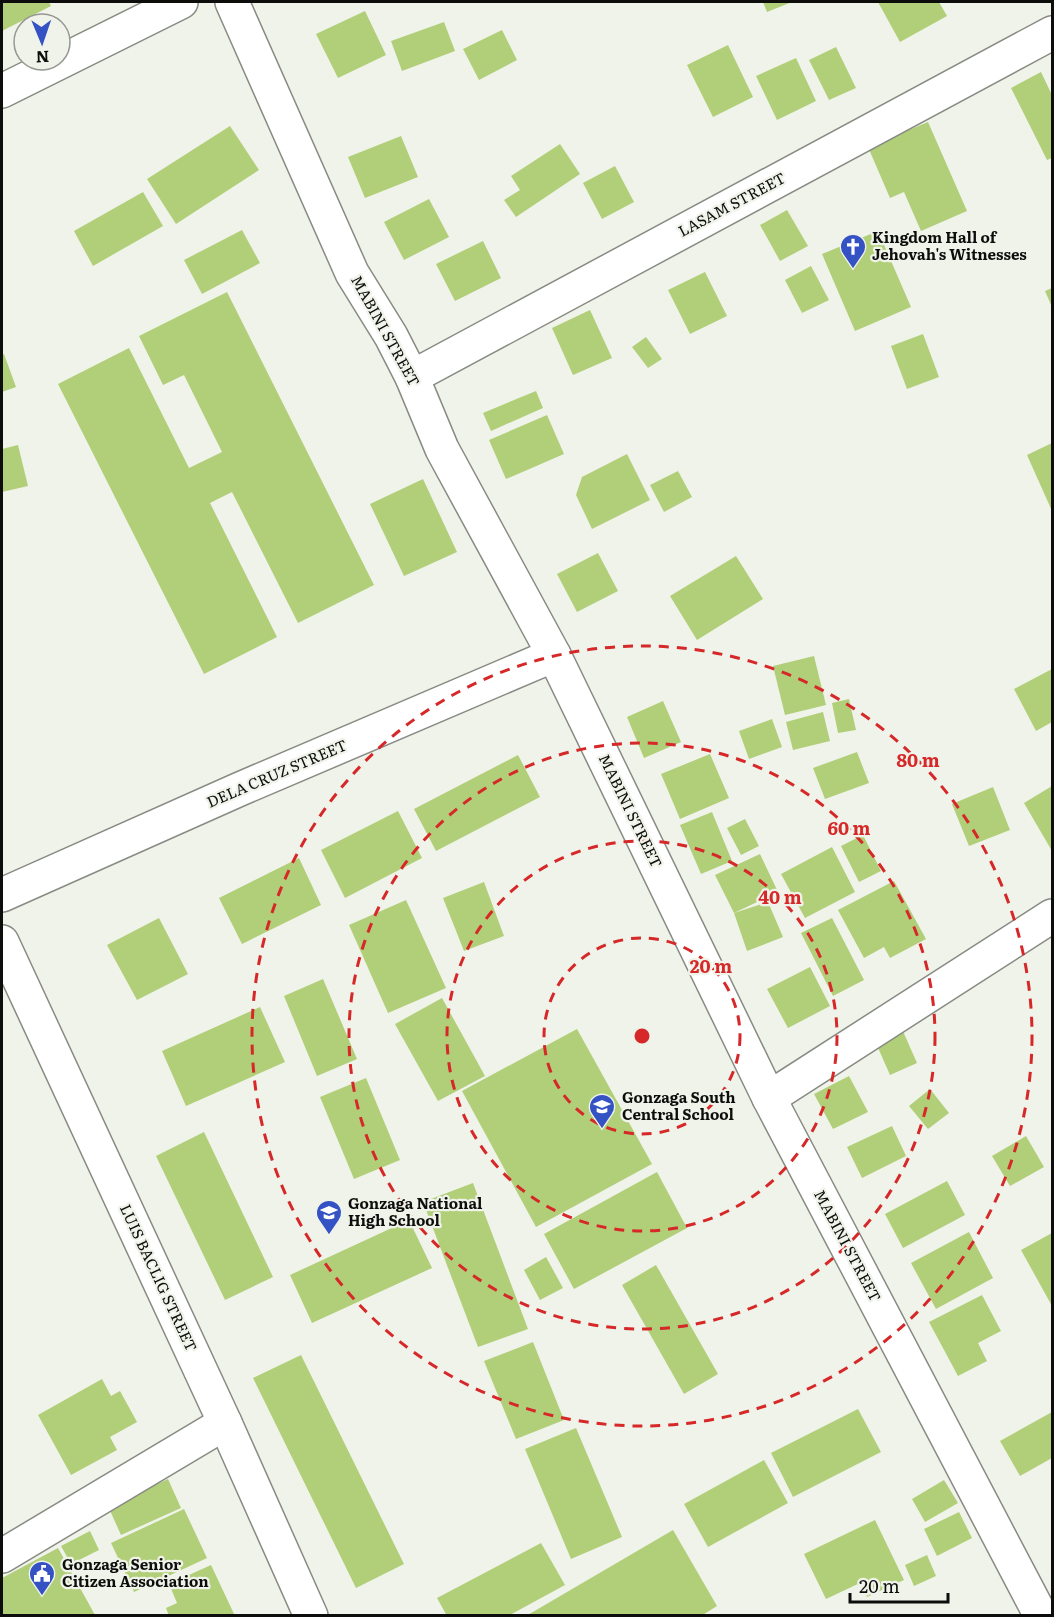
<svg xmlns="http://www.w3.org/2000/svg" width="1054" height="1617" font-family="Literata,serif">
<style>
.building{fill:#b1cf78}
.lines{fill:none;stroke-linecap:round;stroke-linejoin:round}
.minor-casing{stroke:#888b83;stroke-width:36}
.tertiary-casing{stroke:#888b83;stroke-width:36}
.minor{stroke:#fff;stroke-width:33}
.tertiary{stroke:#fff;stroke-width:33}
.ring{fill:none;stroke:#d62828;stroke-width:3;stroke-dasharray:10 8}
.labels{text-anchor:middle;stroke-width:4.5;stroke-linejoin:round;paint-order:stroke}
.street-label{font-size:15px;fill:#0d0e0c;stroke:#f0f3ea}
.poi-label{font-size:15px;font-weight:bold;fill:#0d0e0c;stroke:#f0f3ea;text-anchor:start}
.centre{fill:#d62828;stroke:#f0f3ea;stroke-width:3}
.ring-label{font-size:18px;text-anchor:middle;font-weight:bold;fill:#d62828;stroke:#f0f3ea;stroke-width:4.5;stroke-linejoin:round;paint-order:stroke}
</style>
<rect width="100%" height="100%" fill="#f0f3ea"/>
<g class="building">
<polygon points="2,2 49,2 51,6 2,31"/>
<polygon points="763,2 792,2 767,12"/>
<polygon points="878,2 939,2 947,16 900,42"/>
<polygon points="365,11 386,55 338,78 316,34"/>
<polygon points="444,22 455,51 402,71 391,41"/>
<polygon points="502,30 517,60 479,80 463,49"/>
<polygon points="728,45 753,97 713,117 687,65"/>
<polygon points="836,47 856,88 829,100 809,60"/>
<polygon points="796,58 816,101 777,120 756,76"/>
<polygon points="1041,72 1051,93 1052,92 1052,158 1047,160 1011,88"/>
<polygon points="928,122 967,211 921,231 904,192 890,198 868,147"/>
<polygon points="230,126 259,170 176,224 147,179"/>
<polygon points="401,136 418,177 365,198 348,157"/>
<polygon points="560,144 580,174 516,217 504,200 520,190 511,176"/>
<polygon points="615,166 634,202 602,219 583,183"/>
<polygon points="143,192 163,226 93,266 74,231"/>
<polygon points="429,199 449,237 404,260 384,222"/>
<polygon points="787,210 808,246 780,261 760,225"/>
<polygon points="242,230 260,263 202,294 184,260"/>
<polygon points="878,231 911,307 855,331 822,254"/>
<polygon points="483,241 501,278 455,301 436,264"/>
<polygon points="811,266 829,300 802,313 785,280"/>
<polygon points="705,272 727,316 690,334 668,290"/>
<polygon points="1052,288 1052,307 1045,291"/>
<polygon points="227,292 374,585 298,623 232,492 210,503 277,637 204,674 58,384 129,348 189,468 222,452 184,375 163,385 139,336"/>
<polygon points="590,310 612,358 573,375 552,328"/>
<polygon points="923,334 939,377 907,389 891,346"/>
<polygon points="646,337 662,359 648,368 632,347"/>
<polygon points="4,354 16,387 2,392 2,355"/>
<polygon points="536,391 543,408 491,431 483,413"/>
<polygon points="547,415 564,454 506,479 489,440"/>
<polygon points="1052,443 1052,511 1027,455"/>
<polygon points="18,445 28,486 2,492 2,449"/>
<polygon points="627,454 650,500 592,529 576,495 582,477"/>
<polygon points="678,471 692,497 664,512 650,485"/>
<polygon points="423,479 457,552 404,576 370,504"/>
<polygon points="598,553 618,591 577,612 557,574"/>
<polygon points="736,556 763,599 697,640 670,596"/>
<polygon points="814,656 826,705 785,715 773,666"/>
<polygon points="1052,669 1052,722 1036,731 1014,689"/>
<polygon points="849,699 856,730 838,733 832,703"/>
<polygon points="663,701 681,742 644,758 627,717"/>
<polygon points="823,712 830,741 793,750 786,722"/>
<polygon points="772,719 782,747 749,759 739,731"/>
<polygon points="857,752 869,783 825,799 813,768"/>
<polygon points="710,754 729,798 680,819 661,774"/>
<polygon points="518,755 540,797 436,851 414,809"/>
<polygon points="1052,786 1052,851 1024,803"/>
<polygon points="993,787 1010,830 969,846 952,804"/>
<polygon points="398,811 422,858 345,898 321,850"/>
<polygon points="712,812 732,861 701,874 680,825"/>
<polygon points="745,819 759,846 741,855 727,828"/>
<polygon points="863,835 881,871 859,882 841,846"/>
<polygon points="832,847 855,892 805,918 781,874"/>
<polygon points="760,854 778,892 734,913 768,902 783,937 747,951 734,913 715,875"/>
<polygon points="299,858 321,905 242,944 219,898"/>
<polygon points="894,881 926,939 890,958 884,947 864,958 838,910"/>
<polygon points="484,882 504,936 464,951 443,898"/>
<polygon points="406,900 446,988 388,1013 349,925"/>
<polygon points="159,918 188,974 137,1000 107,945"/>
<polygon points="832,918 864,980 833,996 801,933"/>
<polygon points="810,967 830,1006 788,1028 767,989"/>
<polygon points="323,979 357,1059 317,1076 284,996"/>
<polygon points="442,998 485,1076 438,1101 395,1024"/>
<polygon points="260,1007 285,1062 186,1106 162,1051"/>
<polygon points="577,1029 652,1164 536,1227 462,1091"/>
<polygon points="902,1029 917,1063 890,1075 875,1041"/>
<polygon points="849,1076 868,1112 833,1129 814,1094"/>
<polygon points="366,1078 400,1160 354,1179 320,1097"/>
<polygon points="930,1089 949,1113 928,1129 909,1106"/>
<polygon points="892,1126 906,1156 862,1178 847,1147"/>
<polygon points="204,1132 273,1277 225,1300 156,1156"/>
<polygon points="1026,1136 1044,1167 1010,1186 992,1156"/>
<polygon points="657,1172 687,1228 574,1289 544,1234"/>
<polygon points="947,1181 965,1215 903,1248 885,1214"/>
<polygon points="473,1183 528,1329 478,1347 423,1202"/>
<polygon points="409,1220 432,1268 312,1323 290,1275"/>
<polygon points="969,1232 993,1278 936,1309 911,1263"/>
<polygon points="1052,1233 1052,1306 1021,1250"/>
<polygon points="546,1257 563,1288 540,1300 524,1270"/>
<polygon points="656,1265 718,1374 684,1394 622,1285"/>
<polygon points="982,1295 1001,1331 978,1343 987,1361 958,1376 929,1322"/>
<polygon points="533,1342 564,1420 516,1439 484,1361"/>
<polygon points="301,1355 404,1564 356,1588 253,1378"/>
<polygon points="102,1379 111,1396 120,1391 137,1422 110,1437 117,1450 71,1475 38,1415"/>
<polygon points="858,1409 881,1452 793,1497 771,1453"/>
<polygon points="1052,1412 1052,1458 1020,1476 1000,1441"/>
<polygon points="576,1428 622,1537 571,1559 525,1449"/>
<polygon points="764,1460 788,1503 708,1547 684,1504"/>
<polygon points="168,1479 181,1508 121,1535 108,1506"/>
<polygon points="944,1480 958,1503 925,1522 912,1499"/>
<polygon points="184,1509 207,1558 134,1592 111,1543"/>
<polygon points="959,1512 972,1538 937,1556 924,1529"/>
<polygon points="875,1520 904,1580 867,1597 860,1583 826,1599 804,1554"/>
<polygon points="673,1530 717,1606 701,1616 526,1616"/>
<polygon points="90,1531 99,1550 71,1564 61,1546"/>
<polygon points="541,1543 565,1585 508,1616 447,1616 437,1598"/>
<polygon points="58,1548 95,1615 2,1616 2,1578"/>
<polygon points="927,1555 936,1576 914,1586 905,1565"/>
<polygon points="211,1565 235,1616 169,1616 166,1608 177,1603 169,1584"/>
</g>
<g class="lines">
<defs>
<g id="minor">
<polyline points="232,2 352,273 391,336 412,377 442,449 554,655 769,1098 1041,1616"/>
<polyline points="2,91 181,2"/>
<polyline points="412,377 1052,33"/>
<polyline points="2,895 240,789 554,655"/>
<polyline points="769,1098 1052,916"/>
<polyline points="2,1556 225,1423"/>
</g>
<polyline id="tertiary" points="2,942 225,1423 311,1616"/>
</defs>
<use href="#minor" class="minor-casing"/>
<use href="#tertiary" class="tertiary-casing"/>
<use href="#minor" class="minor"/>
<use href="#tertiary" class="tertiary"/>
</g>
<g class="ring">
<circle cx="642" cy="1036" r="98"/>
<circle cx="642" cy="1036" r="195"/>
<circle cx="642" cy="1036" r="293"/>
<circle cx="642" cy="1036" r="390"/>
</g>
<defs>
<symbol id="church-pin" viewBox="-11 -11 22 30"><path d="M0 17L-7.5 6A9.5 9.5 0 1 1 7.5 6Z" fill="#3452c3" stroke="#f0f3ea"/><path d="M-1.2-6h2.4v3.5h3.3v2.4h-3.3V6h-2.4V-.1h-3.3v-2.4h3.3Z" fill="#fff"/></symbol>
<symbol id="school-pin" viewBox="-11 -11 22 30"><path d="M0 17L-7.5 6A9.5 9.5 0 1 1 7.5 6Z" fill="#3452c3" stroke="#f0f3ea"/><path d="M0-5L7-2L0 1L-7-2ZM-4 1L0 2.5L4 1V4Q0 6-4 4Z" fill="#fff"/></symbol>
<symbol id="civic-pin" viewBox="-11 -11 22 30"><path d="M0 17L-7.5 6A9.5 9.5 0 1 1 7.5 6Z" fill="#3452c3" stroke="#f0f3ea"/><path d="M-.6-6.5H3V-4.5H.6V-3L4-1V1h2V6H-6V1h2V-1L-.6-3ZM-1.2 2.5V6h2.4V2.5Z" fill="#fff"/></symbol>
</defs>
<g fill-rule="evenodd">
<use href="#church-pin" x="838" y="232" width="30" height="40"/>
<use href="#school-pin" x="587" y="1092" width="30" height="40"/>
<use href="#school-pin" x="314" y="1198" width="30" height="40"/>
<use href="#civic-pin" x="27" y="1559" width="30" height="40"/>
</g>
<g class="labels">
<g class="street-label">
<text transform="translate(732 205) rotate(-28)" y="5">LASAM STREET</text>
<text transform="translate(385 331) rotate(61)" y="5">MABINI STREET</text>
<text transform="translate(277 774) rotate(-23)" y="5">DELA CRUZ STREET</text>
<text transform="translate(630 811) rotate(64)" y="5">MABINI STREET</text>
<text transform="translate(847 1246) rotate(62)" y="5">MABINI STREET</text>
<text transform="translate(158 1278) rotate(65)" y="5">LUIS BACLIG STREET</text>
</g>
<g class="poi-label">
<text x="872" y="243">Kingdom Hall of<tspan x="872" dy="17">Jehovah's Witnesses</tspan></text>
<text x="622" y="1103">Gonzaga South<tspan x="622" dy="17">Central School</tspan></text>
<text x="348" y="1209">Gonzaga National<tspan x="348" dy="17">High School</tspan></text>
<text x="62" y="1570">Gonzaga Senior<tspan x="62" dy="17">Citizen Association</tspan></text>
</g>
</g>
<circle cx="642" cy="1036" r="9" class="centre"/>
<g class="ring-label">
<text x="918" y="767">80 m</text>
<text x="849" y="835">60 m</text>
<text x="780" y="904">40 m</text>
<text x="711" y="973">20 m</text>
</g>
<rect width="1054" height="1617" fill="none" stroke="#0d0e0c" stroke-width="6"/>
<g transform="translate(42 42) rotate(178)"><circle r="28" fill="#f0f3ea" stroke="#959791" stroke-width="1.5"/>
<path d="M0-4.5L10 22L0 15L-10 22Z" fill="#3452c3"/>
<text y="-9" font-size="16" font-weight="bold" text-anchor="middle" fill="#0d0e0c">N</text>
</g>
<path d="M850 1593v9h98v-9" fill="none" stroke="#0d0e0c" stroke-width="3"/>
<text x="859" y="1593" font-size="18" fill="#0d0e0c" stroke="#f0f3ea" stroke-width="4.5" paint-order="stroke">20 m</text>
</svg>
